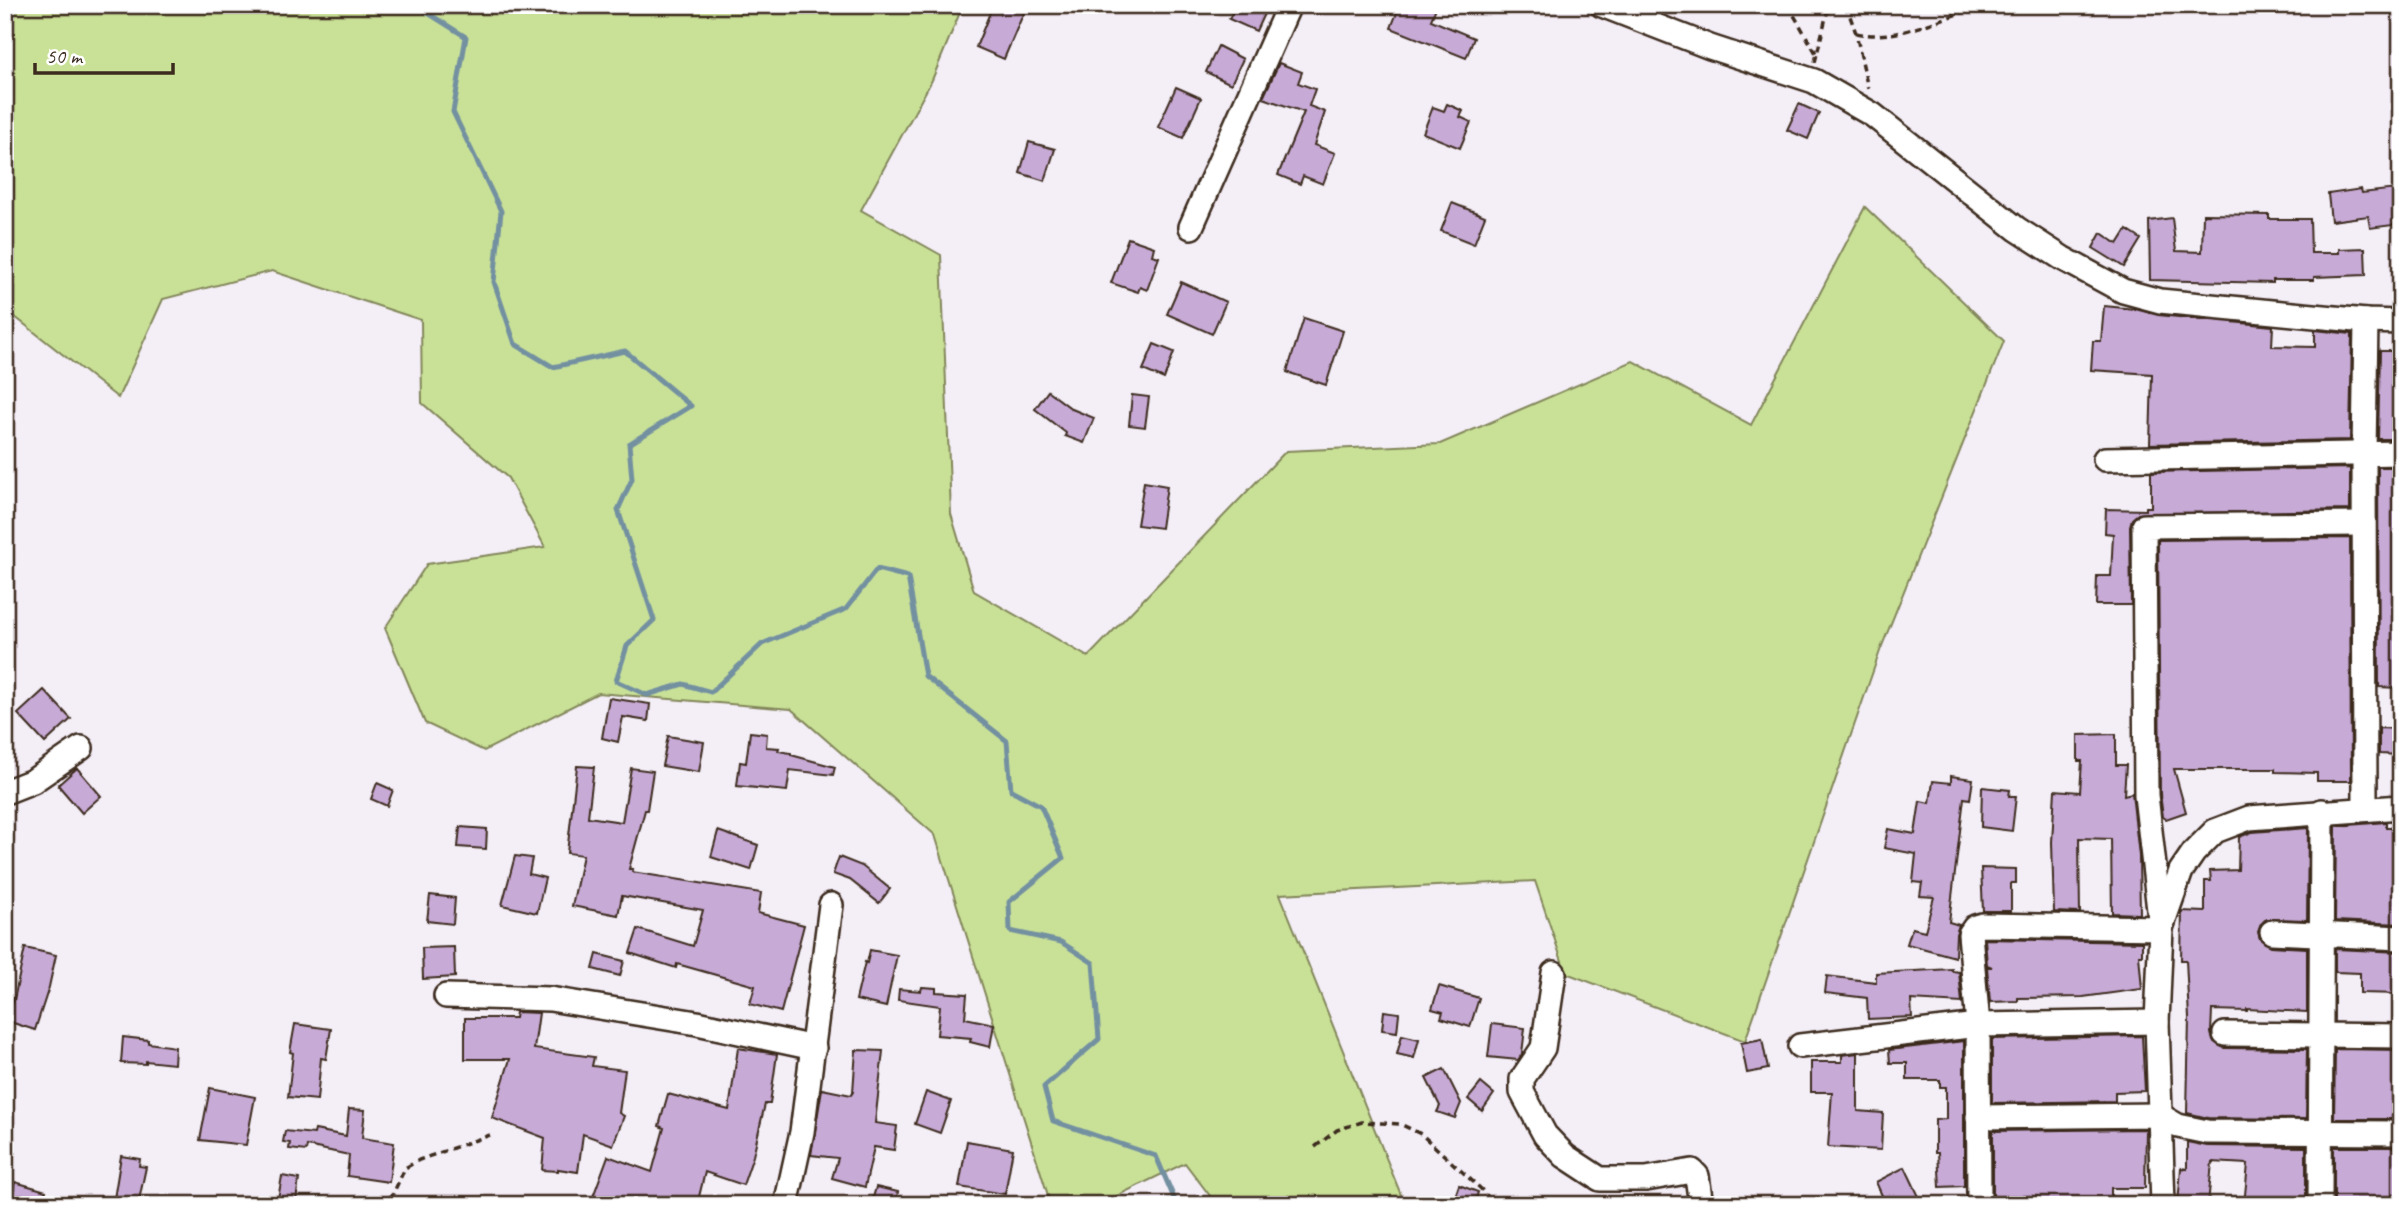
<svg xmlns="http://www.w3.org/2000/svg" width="2406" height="1210" font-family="Caveat,sans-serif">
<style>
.green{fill:#c9e197;stroke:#82865a;stroke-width:2}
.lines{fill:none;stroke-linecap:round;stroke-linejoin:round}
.stream{stroke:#7390a1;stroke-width:5}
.building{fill:#c8aad6;stroke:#3b2a1e;stroke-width:2}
.minor-casing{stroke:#3b2a1e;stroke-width:28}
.path{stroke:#3b2a1e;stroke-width:3.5;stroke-dasharray:7 5;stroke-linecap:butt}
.minor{stroke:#fff;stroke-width:23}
</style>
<rect width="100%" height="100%" fill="#f4eef7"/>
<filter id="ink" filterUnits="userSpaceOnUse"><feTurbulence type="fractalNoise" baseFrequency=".0143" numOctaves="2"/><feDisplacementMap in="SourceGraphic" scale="14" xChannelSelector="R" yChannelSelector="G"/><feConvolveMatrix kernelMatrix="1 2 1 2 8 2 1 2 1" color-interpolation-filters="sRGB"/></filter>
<g filter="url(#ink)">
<polygon class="green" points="5,5 963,5 932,80 861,210 941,255 951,514 974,591 1088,657 1286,451 1440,444 1633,361 1751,425 1865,207 2004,341 1880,651 1745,1041 1566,973 1535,881 1280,894 1405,1205 1217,1205 1185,1163 1098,1205 1051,1205 935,835 791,709 598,693 484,751 425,723 385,628 427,564 545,547 508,478 422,403 421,320 272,271 163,299 118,398 5,309"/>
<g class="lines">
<polyline class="stream" points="415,5 466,37 453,112 501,211 494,282 515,344 553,367 625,351 691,406 629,444 632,479 618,510 654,620 627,646 616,681 647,695 683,684 711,692 762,644 846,609 877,569 908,577 925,676 1007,741 1011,790 1041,806 1063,858 1009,902 1010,931 1061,942 1093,963 1099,1039 1044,1087 1053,1121 1156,1156 1177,1205"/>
</g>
<g class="building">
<polygon points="993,5 1027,5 1004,59 976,47"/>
<polygon points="1236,5 1268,5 1256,31 1229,19"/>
<polygon points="1400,5 1437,5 1431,20 1474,38 1466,58 1391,28"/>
<polygon points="1218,46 1243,59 1231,84 1206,72"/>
<polygon points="1279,63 1302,72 1298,83 1315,89 1309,106 1325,112 1314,145 1335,153 1323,184 1303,176 1300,184 1278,175 1304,112 1263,98"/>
<polygon points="1176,87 1201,98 1183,138 1158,127"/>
<polygon points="1447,104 1463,111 1460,117 1471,122 1460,148 1423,133 1433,107 1444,111"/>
<polygon points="1799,104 1819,113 1808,139 1787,130"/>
<polygon points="1029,142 1055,149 1045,181 1020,173"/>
<polygon points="2361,189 2362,193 2396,189 2401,224 2370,228 2368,216 2331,221 2328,194"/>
<polygon points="1452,203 1485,216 1474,244 1441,231"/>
<polygon points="2203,214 2269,215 2269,219 2310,219 2311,253 2339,253 2339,249 2365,248 2366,275 2314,277 2314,280 2273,280 2273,283 2150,280 2149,221 2172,218 2176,251 2202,252"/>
<polygon points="2127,230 2141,239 2124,267 2093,248 2101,233 2118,244"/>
<polygon points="1128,238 1154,247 1152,255 1159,257 1147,290 1140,287 1138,292 1111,283"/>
<polygon points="1181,282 1226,302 1212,334 1167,314"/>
<polygon points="2104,306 2135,309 2158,315 2273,326 2272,346 2315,347 2315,330 2352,334 2350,440 2150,444 2152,374 2091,370 2093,341 2101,341"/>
<polygon points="1304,318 1343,331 1326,385 1287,372"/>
<polygon points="1154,344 1174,352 1164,379 1143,370"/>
<polygon points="2380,351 2401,351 2399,439 2378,439"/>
<polygon points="1048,391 1072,409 1094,418 1084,443 1065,436 1066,433 1035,409"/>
<polygon points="1132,395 1149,397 1145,427 1129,425"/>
<polygon points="2378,467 2401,467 2401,561 2399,561 2401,686 2398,688 2379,687"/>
<polygon points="2350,468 2350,510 2138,514 2132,519 2130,526 2131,605 2096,605 2097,576 2111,576 2113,534 2105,533 2106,509 2146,510 2146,507 2151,507 2151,472"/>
<polygon points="1144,482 1167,486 1161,528 1137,525"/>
<polygon points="2350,538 2351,781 2317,781 2317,773 2275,772 2275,769 2174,769 2186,812 2166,819 2163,817 2160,794 2158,540"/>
<polygon points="44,690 71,719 45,743 18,714"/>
<polygon points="609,698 650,704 648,721 623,717 618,742 602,738"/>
<polygon points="2379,728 2401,729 2401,755 2379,754"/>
<polygon points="750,732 767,734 766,747 779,748 778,751 791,753 791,755 835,767 833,775 790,770 787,791 737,786 740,762 746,763"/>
<polygon points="2116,734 2116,765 2126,765 2124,795 2132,793 2139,856 2140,914 2112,913 2111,839 2079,838 2080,913 2054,912 2052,842 2055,790 2080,792 2082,761 2078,761 2078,735"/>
<polygon points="668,736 704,742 699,772 662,766"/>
<polygon points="577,766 594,767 588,817 622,822 631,768 653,771 647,810 645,810 629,869 633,869 632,872 761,893 758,913 804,925 781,1012 750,1004 755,986 677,964 676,968 630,953 638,929 693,946 703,910 622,896 618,915 572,906 583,855 567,853"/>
<polygon points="77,768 101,796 82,813 58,785"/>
<polygon points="1951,776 1973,779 1970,799 1964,798 1949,922 1959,925 1956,934 1955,957 1907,944 1912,928 1925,931 1934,897 1920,896 1922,883 1913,882 1916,854 1884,848 1888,829 1915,834 1920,801 1930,803 1933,781 1951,783"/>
<polygon points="377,783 393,790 387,806 371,799"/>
<polygon points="1982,787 2010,790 2009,796 2016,796 2012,831 1981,827"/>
<polygon points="2386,822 2386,827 2401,827 2401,924 2335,921 2336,826"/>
<polygon points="460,827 487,829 486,849 458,847"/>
<polygon points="2308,828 2307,920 2266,919 2261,924 2258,932 2260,939 2271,946 2307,948 2307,1012 2247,1009 2247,1011 2212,1010 2211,1033 2213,1041 2224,1048 2307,1049 2306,1119 2208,1118 2187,1113 2189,1018 2186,960 2181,960 2182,911 2205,912 2205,881 2211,881 2210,871 2238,870 2239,837 2252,832"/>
<polygon points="718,831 758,845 751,870 711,857"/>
<polygon points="515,856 532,858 529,874 545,878 537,913 502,905"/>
<polygon points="839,857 862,866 890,889 879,903 850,880 833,874"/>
<polygon points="1981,868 2016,869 2016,883 2011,883 2011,911 1983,911"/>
<polygon points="430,895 455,898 453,924 427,921"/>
<polygon points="1985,939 2142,942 2142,955 2139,955 2142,989 2083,997 2018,998 2018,1001 1990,1002 1987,967 1992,967 1987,965"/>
<polygon points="454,947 455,977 423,979 422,948"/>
<polygon points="25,948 56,955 49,987 35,1030 7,1021 15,995"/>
<polygon points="2335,949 2401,952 2401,994 2360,993 2360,973 2335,972"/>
<polygon points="870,950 897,955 886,1007 856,1000 865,962 867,963"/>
<polygon points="597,954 624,961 620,976 593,969"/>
<polygon points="1952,969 1952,971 1959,972 1962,1003 1911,1000 1912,1017 1868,1019 1867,998 1825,993 1827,976 1876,982 1876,973"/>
<polygon points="1439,986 1479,998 1470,1027 1441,1018 1443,1012 1432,1009"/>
<polygon points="922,987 936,988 936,992 967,994 965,1018 994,1024 990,1047 970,1042 971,1038 937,1035 940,1006 898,1000 899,989 921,991"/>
<polygon points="1384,1011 1399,1013 1397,1032 1382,1030"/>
<polygon points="516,1012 539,1013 534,1049 594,1057 592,1066 625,1070 619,1113 624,1116 613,1145 583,1134 578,1172 558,1169 558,1171 542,1170 545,1138 492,1118 510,1059 465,1059 465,1018 515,1018"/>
<polygon points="295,1024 331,1029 326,1059 321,1058 317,1100 288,1097 293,1053 290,1052"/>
<polygon points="1492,1024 1525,1028 1522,1054 1518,1060 1488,1057"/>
<polygon points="1402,1035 1419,1039 1414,1058 1397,1054"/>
<polygon points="2142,1036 2145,1091 2115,1092 2115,1101 1992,1103 1992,1039"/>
<polygon points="123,1037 148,1040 148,1043 175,1047 174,1064 146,1061 146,1064 121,1063"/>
<polygon points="1762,1039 1768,1069 1747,1073 1741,1043"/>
<polygon points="1964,1041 1964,1186 1940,1187 1938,1153 1935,1153 1935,1120 1946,1119 1946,1087 1940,1087 1940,1080 1907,1080 1907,1063 1890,1063 1889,1050"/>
<polygon points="738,1048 777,1054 770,1104 765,1104 753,1156 743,1185 705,1172 697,1205 590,1205 608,1156 652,1172 664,1128 659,1126 668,1094 729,1110"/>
<polygon points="2335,1049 2401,1050 2401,1119 2334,1119"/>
<polygon points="856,1050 883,1051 875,1123 897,1126 894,1150 874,1147 865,1187 832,1178 838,1158 811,1155 822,1089 851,1095 853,1092"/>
<polygon points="1858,1053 1858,1111 1883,1113 1881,1150 1828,1147 1832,1092 1811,1092 1811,1062 1842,1062 1842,1055"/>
<polygon points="1444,1069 1461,1103 1455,1118 1437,1112 1440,1106 1426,1078"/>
<polygon points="1481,1083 1494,1094 1482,1111 1468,1099"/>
<polygon points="210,1088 255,1097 246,1145 200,1140"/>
<polygon points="926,1092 951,1101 940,1133 915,1124"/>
<polygon points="349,1109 365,1110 362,1138 394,1143 389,1182 347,1176 349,1155 307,1146 306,1151 289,1149 290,1143 283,1142 285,1131 314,1134 315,1130 346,1136"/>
<polygon points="2146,1129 2145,1188 2111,1188 2111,1200 2083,1198 2083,1205 2026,1205 2026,1199 1993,1200 1993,1131"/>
<polygon points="967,1141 1013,1149 1005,1194 959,1187"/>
<polygon points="2187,1142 2207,1146 2306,1147 2306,1205 2244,1205 2248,1164 2212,1162 2208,1205 2178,1205 2181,1168 2187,1169"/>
<rect x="2334" y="1147" width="67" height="58"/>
<polygon points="121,1156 140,1159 139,1166 146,1167 138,1205 113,1205"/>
<polygon points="1905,1167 1923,1205 1886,1205 1876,1182"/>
<polygon points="282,1176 299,1179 296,1201 278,1199"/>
<polygon points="15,1182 46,1191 42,1205 9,1205"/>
<polygon points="1459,1185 1478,1192 1474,1205 1452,1205"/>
<polygon points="876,1187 898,1192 895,1205 871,1205"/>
</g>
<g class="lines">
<defs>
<g id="minor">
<polyline points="1602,5 1710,47 1814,81 1873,115 2017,229 2062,258 2123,291 2160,301 2366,321 2401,322"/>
<polyline points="1191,227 1289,5"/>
<polyline points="2105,459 2401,453"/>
<polyline points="5,792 33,781 81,748"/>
<polyline points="2365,808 2364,453 2366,321"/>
<polyline points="2272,932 2401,938"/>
<polyline points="1554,973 1543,1048 1522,1079 1522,1092 1545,1135 1565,1156 1600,1179 1646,1179 1692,1171 1697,1176 1701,1205"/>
<polyline points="446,996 550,999 697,1023 814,1048"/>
<polyline points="2225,1034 2401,1036"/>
<polyline points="1800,1046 1978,1025 2157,1022"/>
<polyline points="1978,1117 2159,1115 2178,1126 2207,1132 2401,1133"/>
<polyline points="786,1205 802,1132 831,905"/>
<polyline points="1979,1205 1978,1025 1970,934 1975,927 1982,925 2161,928 2146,795 2144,526 2363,524"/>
<polyline points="2163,1205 2157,1022 2161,928 2181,871 2194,852 2215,831 2249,818 2401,807"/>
<polyline points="2320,1205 2322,811"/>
</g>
</defs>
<use href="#minor" class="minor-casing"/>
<g class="path">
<polyline points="1788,5 1816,53"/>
<polyline points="1846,5 1856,33 1868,89"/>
<path d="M1856,33c37,8 72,-10 108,-21l6,-7"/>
<polyline points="1815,62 1829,5"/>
<polyline points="1315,1147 1337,1130 1362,1122 1400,1124 1421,1134 1481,1189 1495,1205"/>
<polyline points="353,1205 388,1198 393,1194 405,1168 419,1160 490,1135"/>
</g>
<use href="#minor" class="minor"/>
</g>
</g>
<rect width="2406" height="1210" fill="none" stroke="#fff" stroke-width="28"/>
<rect x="14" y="14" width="2378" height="1182" fill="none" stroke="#3b2a1e" stroke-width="2.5" filter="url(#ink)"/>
<path d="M35 63v10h138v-10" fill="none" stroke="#3b2a1e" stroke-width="3.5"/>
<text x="46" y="63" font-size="21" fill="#3b2a1e" stroke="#ffffff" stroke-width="5" paint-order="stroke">50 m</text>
</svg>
